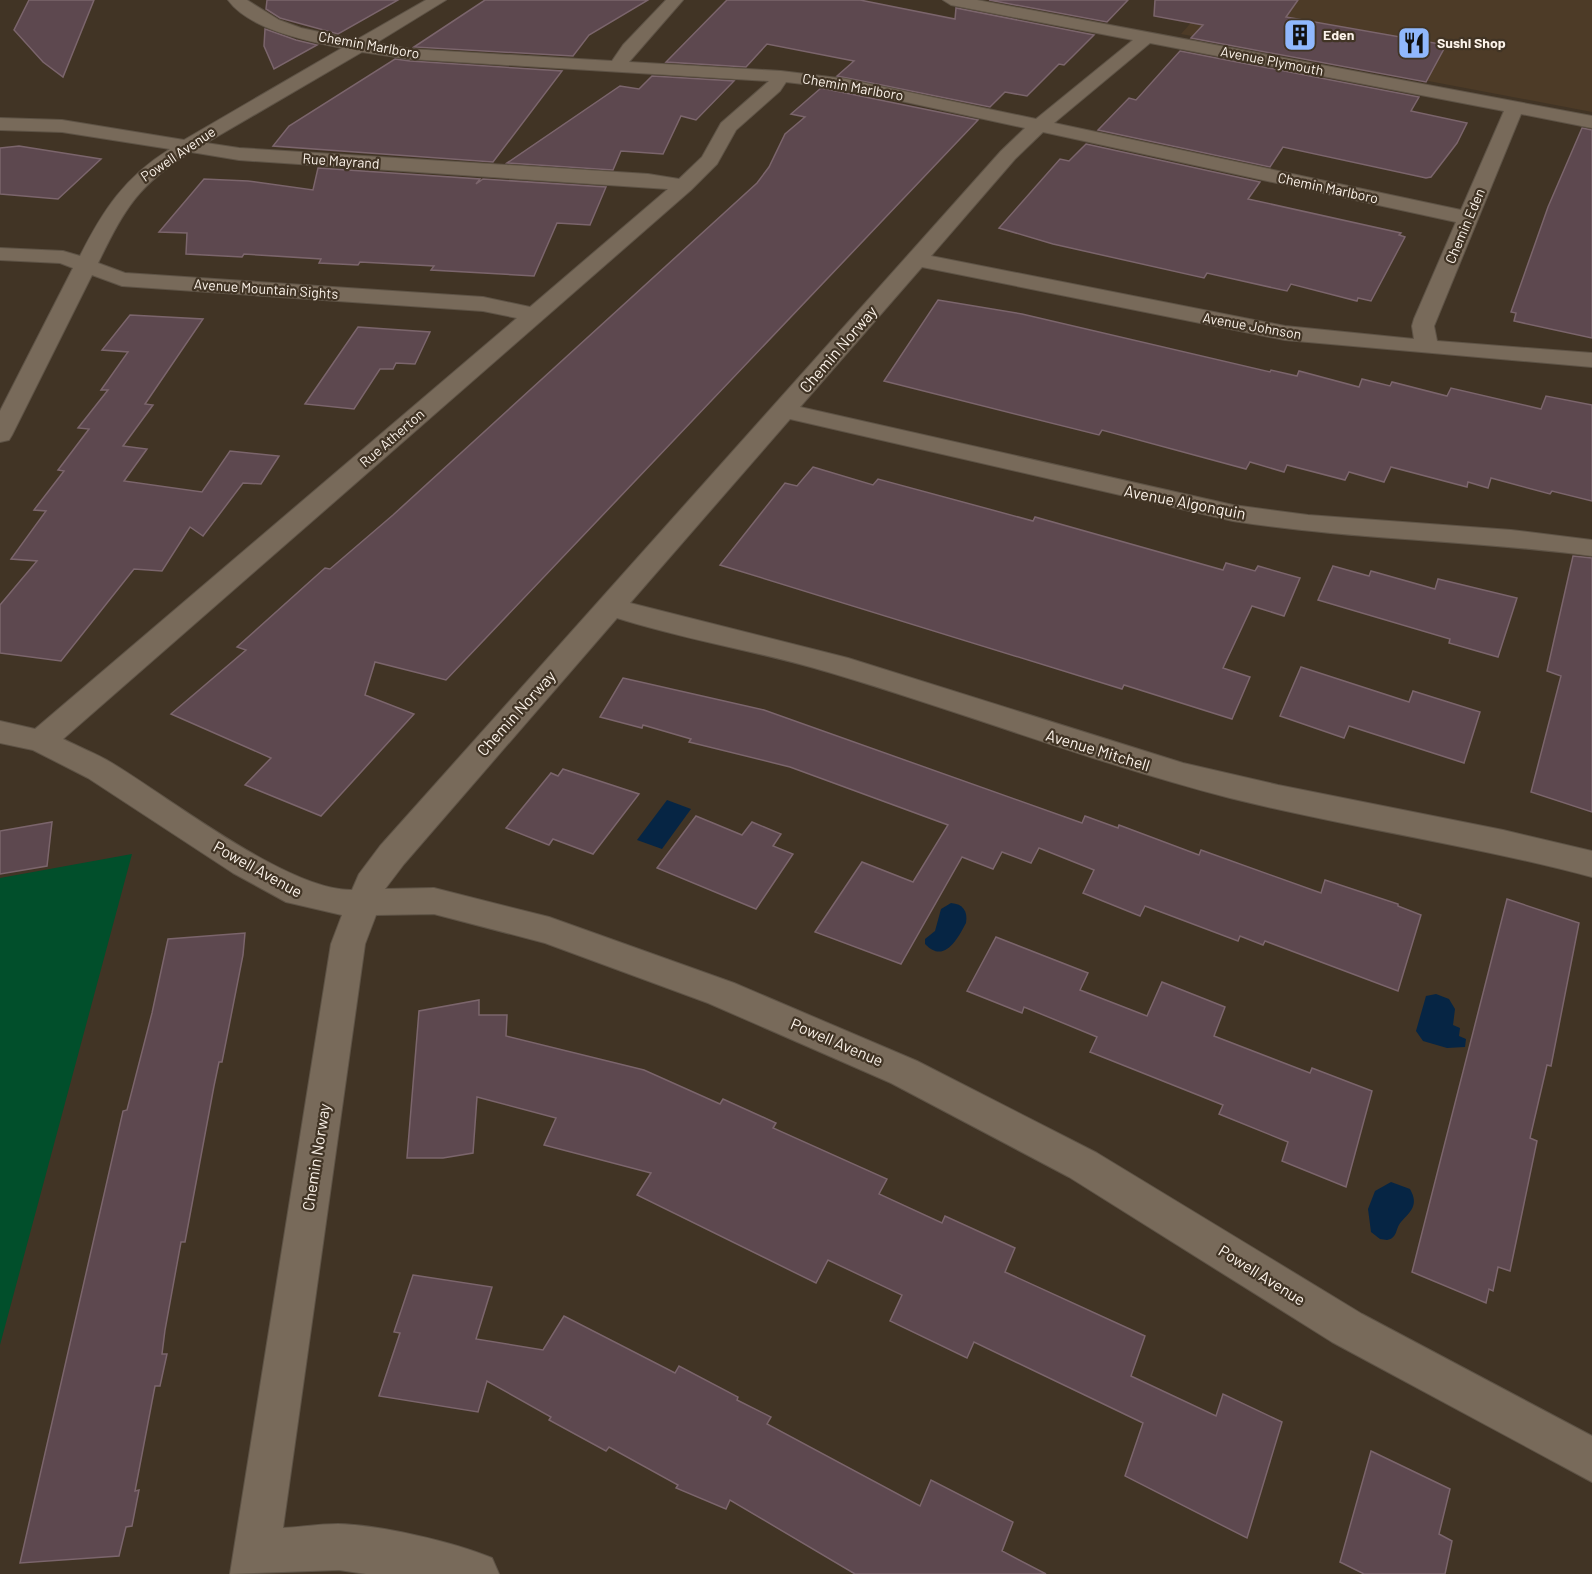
<svg xmlns="http://www.w3.org/2000/svg" width="1592" height="1574" font-family="Barlow,sans-serif">
<style>
.built{fill:#4d3b27}
.green{fill:#014f2b}
.water{fill:#062544}
.building{fill:#5d484f;stroke:#7b656c;stroke-width:1.5}
.lines{fill:none;stroke-linecap:round;stroke-linejoin:round}
.street-casing{stroke:#5e5346;stroke-width:2}
.street{fill:#786a5a;fill-rule:evenodd}
.labels{text-anchor:middle;stroke-width:4.5;stroke-linejoin:round;paint-order:stroke}
.far-poi-label{font-size:14px;font-weight:bold;fill:#fcf3ea;stroke:#413425;text-anchor:start}
.far-street-label{font-size:14px;fill:#fcf3ea;stroke:#413425}
.street-label{font-size:16px;fill:#fcf3ea;stroke:#413425}
</style>
<rect width="100%" height="100%" fill="#413425"/>
<polygon class="built" points="1211,0 1592,0 1592,112 1181,34"/>
<polygon class="green" points="132,854 0,1345 0,878"/>
<g class="water">
<polygon points="667,800 691,809 662,849 637,840"/>
<path d="M951,903c12,1 17,8 15,20 -9,17 -22,41 -41,21v-5l10,-8 6,-22z"/>
<polygon points="1436,994 1449,999 1455,1009 1453,1025 1460,1028 1459,1036 1466,1039 1465,1047 1447,1048 1423,1041 1416,1031 1426,996"/>
<path d="M1391,1182l19,7c9,16 1,22 -9,33 -6,7 -3,16 -14,18l-7,-1 -9,-7 -3,-23 7,-18z"/>
</g>
<g class="building">
<polygon points="29,0 94,0 63,77 43,62 14,30"/>
<polygon points="267,0 398,0 338,34 280,18 266,9"/>
<polygon points="485,0 648,0 589,35 573,56 414,47"/>
<polygon points="727,0 860,0 955,19 956,8 1094,35 1064,65 1059,64 1027,96 1005,92 990,107 837,76 854,61 767,44 746,67 666,62"/>
<polygon points="989,0 1128,0 1107,22"/>
<polygon points="1155,0 1298,0 1286,17 1446,45 1426,82 1191,38 1203,25 1154,16"/>
<polygon points="265,29 296,40 317,45 274,69 264,46"/>
<polygon points="1180,51 1419,97 1411,111 1467,123 1457,143 1431,177 1426,178 1283,147 1270,167 1098,130 1129,98 1136,100"/>
<polygon points="395,59 410,61 562,71 493,162 273,146 289,126"/>
<polygon points="652,76 734,81 696,120 681,116 663,154 621,151 613,170 507,163 620,86 639,89"/>
<polygon points="821,88 978,120 446,680 375,662 365,695 414,714 321,816 245,785 271,758 171,714 246,650 237,647 325,568 330,569 393,515 757,183 769,167 785,134 805,117 791,114"/>
<polygon points="1582,128 1592,130 1592,338 1514,321 1516,313 1511,312 1548,207"/>
<polygon points="1086,144 1260,182 1248,199 1401,233 1399,235 1405,237 1371,301 1358,298 1357,301 1291,284 1287,291 1207,273 1204,278 1053,244 999,228 1060,159 1069,161"/>
<polygon points="19,146 101,159 58,199 0,194 0,148"/>
<polygon points="318,168 480,179 476,184 483,179 606,187 590,225 557,223 534,276 431,270 434,266 360,262 358,265 319,263 321,259 244,254 242,257 186,254 187,233 159,232 204,179 248,181 313,190"/>
<polygon points="938,300 1022,314 1270,372 1271,370 1297,376 1299,371 1359,387 1362,379 1390,386 1392,382 1447,396 1451,388 1541,409 1546,396 1592,405 1592,501 1552,491 1550,494 1491,478 1488,488 1468,482 1467,487 1391,467 1384,482 1349,472 1345,480 1287,465 1284,472 1250,462 1246,469 1102,430 1099,435 884,381"/>
<polygon points="130,315 203,319 145,404 153,405 123,446 147,449 124,481 202,492 230,451 279,456 261,484 243,483 203,536 190,527 162,571 134,569 61,661 0,653 0,605 37,561 11,559 46,511 34,510 64,471 58,470 89,429 78,428 108,390 101,390 128,352 102,350"/>
<polygon points="358,327 430,332 415,364 396,363 393,369 380,369 354,409 305,404"/>
<polygon points="813,467 873,485 878,479 1033,521 1035,517 1223,570 1226,563 1255,571 1258,566 1300,578 1284,616 1252,606 1223,668 1250,677 1232,719 1124,685 1122,689 720,565 785,483 797,486"/>
<polygon points="1573,556 1592,558 1592,812 1531,792 1561,676 1547,671"/>
<polygon points="1333,566 1369,576 1371,571 1435,589 1438,579 1517,598 1498,657 1449,643 1450,639 1318,600"/>
<polygon points="1301,667 1409,702 1413,691 1480,712 1464,763 1349,726 1344,738 1280,716"/>
<polygon points="623,678 764,710 1082,823 1085,816 1118,828 1119,825 1199,855 1201,850 1321,893 1325,880 1398,904 1398,906 1421,915 1398,991 1265,941 1263,945 1240,936 1238,941 1145,906 1140,916 1083,893 1094,870 1039,848 1031,863 1002,852 993,869 962,857 901,964 815,932 862,862 913,882 948,825 790,767 689,742 691,739 643,725 642,728 600,717"/>
<polygon points="563,769 639,794 593,854 553,839 549,845 506,828 551,773 558,776"/>
<polygon points="696,816 742,835 752,822 781,834 773,846 793,854 756,909 657,868"/>
<polygon points="52,822 47,866 0,874 0,831"/>
<polygon points="1507,899 1579,923 1551,1066 1547,1065 1530,1138 1537,1141 1510,1271 1498,1267 1493,1291 1489,1289 1486,1303 1412,1272"/>
<polygon points="245,933 243,955 222,1062 219,1062 214,1086 185,1242 181,1242 165,1330 162,1354 167,1354 160,1386 155,1386 135,1491 139,1490 132,1526 126,1527 119,1556 20,1563 123,1111 127,1110 152,1013 168,939"/>
<polygon points="996,937 1088,973 1080,990 1147,1016 1162,982 1225,1007 1214,1036 1310,1073 1312,1068 1372,1091 1346,1187 1282,1161 1288,1142 1219,1114 1223,1105 1090,1052 1097,1037 1024,1007 1022,1013 967,991"/>
<polygon points="479,1000 479,1015 507,1015 506,1036 644,1070 720,1104 723,1099 776,1123 773,1128 887,1179 879,1194 942,1223 945,1216 1015,1248 1005,1272 1145,1336 1131,1376 1216,1416 1223,1394 1282,1422 1247,1538 1125,1476 1143,1423 974,1342 967,1358 890,1321 902,1295 828,1260 816,1283 637,1195 651,1173 544,1145 556,1118 477,1097 473,1153 443,1158 407,1158 419,1011"/>
<polygon points="413,1275 492,1287 476,1339 543,1350 564,1316 675,1373 679,1366 738,1397 737,1400 771,1417 767,1424 920,1506 931,1480 1013,1522 1002,1551 1046,1574 855,1574 730,1500 726,1509 676,1488 678,1485 609,1447 606,1451 549,1420 551,1417 487,1381 478,1412 379,1396 400,1333 394,1332"/>
<polygon points="1371,1451 1450,1489 1439,1534 1452,1541 1445,1574 1364,1574 1340,1562"/>
</g>
<g class="lines">
<defs>
<path id="street" d="M228,0h19l32,20 22,8 55,12 70,-40h20l-70,43 34,6 202,12 11,-16 43,-45h17l-54,62 152,9 65,8 190,40 97,-79 -182,-35 -8,-5h34l615,116v12l-71,-14 -87,212 3,15 155,12v14l-307,-27 -363,-73 -122,140 433,98 75,10 203,15 81,10v16c-119,-16 -240,-16 -359,-35l-443,-102 -160,184 218,55 335,105 95,22 225,45 89,21v26c-120,-32 -242,-49 -362,-79 -136,-35 -267,-86 -402,-126 -70,-21 -142,-32 -211,-54l-213,246 -19,25 49,-1 115,29 185,66 183,78 180,92 265,161 230,122v46l-260,-140 -263,-165 -178,-94 -183,-80 -163,-60 -111,-29 -58,1 -11,29 -82,584c18,-1 37,-4 55,-4 42,1 116,18 154,34l7,16h-133l-27,-4 -109,4 101,-630 11,-29 -56,-13 -53,-29 -145,-95 -55,-28 -33,-7v-22l35,8 482,-411 -34,-7 -361,-25 -30,-11 -80,160 -3,5 -9,2v-31l73,-143 -13,-5 -60,-3v-12l63,3 17,5c23,-46 45,-79 90,-107l-108,-17 -62,-2v-12l62,2 122,20 158,-92c-34,-7 -92,-18 -114,-48zM1150,43l354,68 -43,99 -407,-87zM362,52l48,7 359,22 -48,42 -19,34 -23,22 -31,-5 -409,-26 -33,-5zM786,82l60,7 179,39 -24,23 -621,695 -21,28 -7,16c-64,1 -182,-92 -240,-127 -15,-9 -33,-16 -49,-24l628,-549 26,-26 19,-34 44,-39zM1043,132l413,90 -42,97 -2,7 2,13 -129,-13 -354,-70 84,-97zM191,152l48,8 429,29 -138,118 -47,-10 -358,-24 -27,-10c27,-55 40,-78 93,-111z"/>
</defs>
<use href="#street" class="street-casing"/>
<use href="#street" class="street"/>
</g>
<defs>
<symbol id="building-square" viewBox="-11 -11 22 22"><rect x="-9" y="-9" width="18" height="18" rx="4" fill="#90b8fd" stroke="#413425"/><path d="M-4-6H4V6H1V3H-1V6H-4ZM-2.5-4.3h1.7v1.8h-1.7ZM.8-4.3h1.7v1.8H.8ZM-2.5-1h1.7V.8h-1.7ZM.8-1h1.7V.8H.8Z" fill="#111"/></symbol>
<symbol id="restaurant-square" viewBox="-11 -11 22 22"><rect x="-9" y="-9" width="18" height="18" rx="4" fill="#90b8fd" stroke="#413425"/><path d="M-5-6h1v4h1v-4h1v4h1v-4h1v5L-1.5 .5V6h-2V.5L-5-1ZM5-6V6H3V1.5H1.5Q1.5-4 5-6Z" fill="#111"/></symbol>
</defs>
<g fill-rule="evenodd">
<use href="#building-square" x="1281" y="16" width="38" height="38"/>
<use href="#restaurant-square" x="1395" y="24" width="38" height="38"/>
</g>
<g class="labels">
<g class="far-poi-label">
<text x="1323" y="40">Eden</text>
<text x="1437" y="48">Sushi Shop</text>
</g>
<g class="far-street-label">
<text transform="translate(369 45) rotate(10)" y="5">Chemin Marlboro</text>
<text transform="translate(1272 61) rotate(11)" y="5">Avenue Plymouth</text>
<text transform="translate(853 87) rotate(10)" y="5">Chemin Marlboro</text>
<text transform="translate(178 154) rotate(-34)" y="5">Powell Avenue</text>
<text transform="translate(341 161) rotate(4)" y="5">Rue Mayrand</text>
<text transform="translate(1328 188) rotate(12)" y="5">Chemin Marlboro</text>
<text transform="translate(1465 226) rotate(-67)" y="5">Chemin Eden</text>
<text transform="translate(266 289) rotate(4)" y="5">Avenue Mountain Sights</text>
<text transform="translate(1252 326) rotate(10)" y="5">Avenue Johnson</text>
<text transform="translate(392 438) rotate(-41)" y="5">Rue Atherton</text>
</g>
<g class="street-label">
<text transform="translate(838 349) rotate(-49)" y="6">Chemin Norway</text>
<text transform="translate(1185 502) rotate(11)" y="6">Avenue Algonquin</text>
<text transform="translate(516 713) rotate(-48)" y="6">Chemin Norway</text>
<text transform="translate(1098 750) rotate(17)" y="6">Avenue Mitchell</text>
<text transform="translate(258 869) rotate(29)" y="6">Powell Avenue</text>
<text transform="translate(837 1042) rotate(23)" y="6">Powell Avenue</text>
<text transform="translate(316 1157) rotate(-81)" y="6">Chemin Norway</text>
<text transform="translate(1262 1275) rotate(32)" y="6">Powell Avenue</text>
</g>
</g>
</svg>
